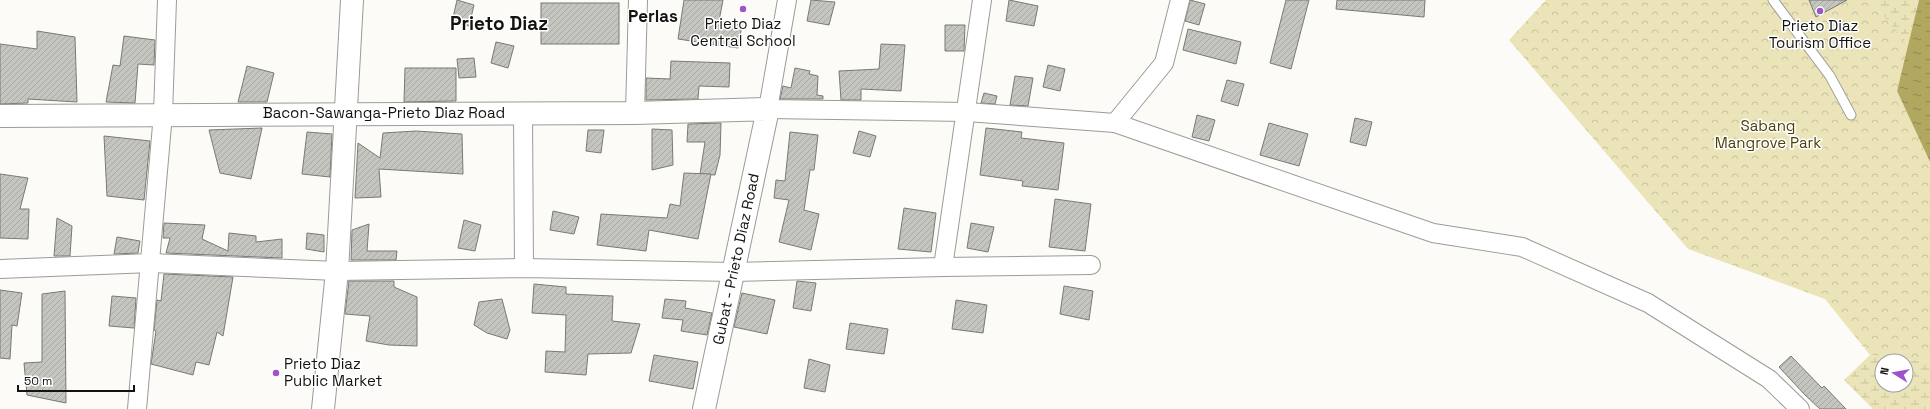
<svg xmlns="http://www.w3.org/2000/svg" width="1930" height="409" font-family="'Space Grotesk',sans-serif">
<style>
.forest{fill:url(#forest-crowns)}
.wetland{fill:url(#wetland-marsh);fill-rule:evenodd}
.water{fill:url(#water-ripples)}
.building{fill:url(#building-hatch);stroke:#797975}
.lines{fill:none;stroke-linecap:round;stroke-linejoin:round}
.service-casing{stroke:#9c9b97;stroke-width:11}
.minor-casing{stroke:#9c9b97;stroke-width:20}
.tertiary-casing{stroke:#9c9b97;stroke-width:24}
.secondary-casing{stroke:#9c9b97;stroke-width:24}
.service{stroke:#fff;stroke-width:9}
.minor{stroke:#fff;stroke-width:18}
.tertiary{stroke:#fff;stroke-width:22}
.secondary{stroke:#fff;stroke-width:22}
.poi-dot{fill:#9d54c8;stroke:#fff;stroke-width:1.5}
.labels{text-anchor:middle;stroke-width:3;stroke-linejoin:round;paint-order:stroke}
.poi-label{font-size:15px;fill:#141312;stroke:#fff}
.street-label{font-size:15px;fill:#141312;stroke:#fff}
.park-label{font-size:15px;fill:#4a4209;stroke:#fff}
.quarter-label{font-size:17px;font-weight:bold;fill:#141312;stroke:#fff}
.district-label{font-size:19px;font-weight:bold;fill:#141312;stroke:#fff}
</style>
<defs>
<pattern id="forest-crowns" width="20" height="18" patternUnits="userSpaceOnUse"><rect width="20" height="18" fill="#eae4b8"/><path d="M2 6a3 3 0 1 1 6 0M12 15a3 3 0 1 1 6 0" fill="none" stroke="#c8c39d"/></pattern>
<pattern id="wetland-marsh" width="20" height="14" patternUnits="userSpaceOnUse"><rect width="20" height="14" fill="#eae4b8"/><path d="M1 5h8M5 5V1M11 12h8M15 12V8" fill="none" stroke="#c8c39d"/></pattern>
<pattern id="water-ripples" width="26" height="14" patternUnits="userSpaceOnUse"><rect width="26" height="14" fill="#b1a761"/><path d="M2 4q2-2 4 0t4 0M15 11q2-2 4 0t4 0" fill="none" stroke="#8f874f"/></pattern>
<pattern id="building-hatch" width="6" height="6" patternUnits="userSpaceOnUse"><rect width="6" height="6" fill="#c5c5c0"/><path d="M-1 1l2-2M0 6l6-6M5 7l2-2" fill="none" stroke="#a8a8a4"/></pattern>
</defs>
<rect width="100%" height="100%" fill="#fcfbf7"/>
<polygon class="forest" points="1546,0 1869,0 1909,44 1897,91 1930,162 1930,362 1870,355 1825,299 1688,249 1509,40"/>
<g class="wetland">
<polygon points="1869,0 1919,0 1909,44"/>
<path d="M1870,355l60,7v47h-57l-29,-29zM1882,361h24v24h-24z"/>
</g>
<polygon class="water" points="1919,0 1930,0 1930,162 1897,91"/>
<g class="building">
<polygon points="457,0 474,5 469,26 452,22"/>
<polygon points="684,0 723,0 719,21 742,25 738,48 678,39"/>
<polygon points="811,0 835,2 829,25 807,21"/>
<polygon points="1009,0 1038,6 1034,26 1006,21"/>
<polygon points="1190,0 1205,4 1199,25 1185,21"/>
<polygon points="1286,0 1309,0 1291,69 1270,63"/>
<polygon points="1337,0 1425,0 1424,17 1336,9"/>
<polygon points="1809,0 1847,0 1816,17"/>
<rect x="541" y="3" width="78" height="41"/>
<polygon points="945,25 965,25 964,51 945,51"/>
<polygon points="1188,29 1241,42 1236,64 1183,50"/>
<polygon points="37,31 75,37 77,102 28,99 28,103 0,104 0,44 37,49"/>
<polygon points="124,36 155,40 154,65 138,64 135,103 106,102 113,65 120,66"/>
<polygon points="496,42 514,46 508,68 491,63"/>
<polygon points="881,44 905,45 901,91 861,89 861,100 841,100 839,71 879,69"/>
<polygon points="474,58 476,77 459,78 457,59"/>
<polygon points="671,61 730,63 729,87 699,86 698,99 646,100 646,78 670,79"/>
<polygon points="1048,65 1065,69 1060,91 1043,87"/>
<polygon points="247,66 274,73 267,102 238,102"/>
<polygon points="405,68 456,68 456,101 404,102"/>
<polygon points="795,68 810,71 809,74 818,76 817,95 823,96 823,99 780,99 783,86 791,88"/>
<polygon points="1015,76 1033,78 1028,106 1010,105"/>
<polygon points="1227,80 1244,84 1238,106 1221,101"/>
<polygon points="984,93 997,96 995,104 981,103"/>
<polygon points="1197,115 1215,120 1209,141 1192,137"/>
<polygon points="1355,118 1372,122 1366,146 1350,142"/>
<polygon points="721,123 720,155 715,175 700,174 705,142 687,142 688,124"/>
<polygon points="1269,123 1308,134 1299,166 1260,155"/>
<polygon points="262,128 251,179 220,173 209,130"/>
<polygon points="986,128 1022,132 1021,138 1064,143 1058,190 1022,186 1023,181 980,175"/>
<polygon points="652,129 672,130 673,165 652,170"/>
<polygon points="588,130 604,130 601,153 586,151"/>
<polygon points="416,131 462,134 463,174 379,169 381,197 355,198 358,143 380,158 383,133"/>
<polygon points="859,131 876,136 870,157 853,153"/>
<polygon points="307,132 332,134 330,177 302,174"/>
<polygon points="790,132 818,135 814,170 810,170 804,210 819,214 811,250 779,242 789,200 774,198 776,180 785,181"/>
<polygon points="104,136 150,141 144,200 107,196"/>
<polygon points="684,173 711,174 698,239 649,230 646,251 597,245 601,214 667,218 670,204 680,206"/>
<polygon points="0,174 28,178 20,209 29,209 28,239 0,238"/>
<polygon points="1055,199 1091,204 1085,251 1049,247"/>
<polygon points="904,208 936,213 931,252 898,249"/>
<polygon points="553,211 579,217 574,234 550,230"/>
<polygon points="57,218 72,226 70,256 54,256"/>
<polygon points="464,220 481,225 475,251 458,248"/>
<polygon points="164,223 205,225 202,239 228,251 229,233 256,236 256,242 282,239 282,258 166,253 170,238 163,238"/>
<polygon points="971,223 994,227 988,252 967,248"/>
<polygon points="369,224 367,251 397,251 396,260 351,260 352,230"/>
<polygon points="307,233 324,235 324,252 306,249"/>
<polygon points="117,237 140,241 138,253 114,254"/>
<polygon points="164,274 233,277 223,336 217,332 209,365 196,362 193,375 151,364 156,331 154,330 157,300 161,301"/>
<polygon points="349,281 394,281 394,287 417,297 417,346 389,345 366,341 370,316 345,314"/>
<polygon points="797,281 816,283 811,311 793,308"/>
<polygon points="534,284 566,287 566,294 613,296 612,321 640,324 631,353 588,354 586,375 545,372 546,351 565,352 566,315 532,313"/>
<polygon points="1064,286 1093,291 1089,320 1060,314"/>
<polygon points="0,290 22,293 17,326 12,325 10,359 0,358"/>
<polygon points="65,291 66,403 27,395 24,363 42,362 42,294"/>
<polygon points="742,293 775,300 767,334 734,327"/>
<polygon points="112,296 136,298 134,328 109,326"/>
<polygon points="502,299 510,330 507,339 487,333 474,325 479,302"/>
<polygon points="665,299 686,301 685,308 712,313 707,335 681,331 683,320 662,318"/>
<polygon points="956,300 987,305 983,333 952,329"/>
<polygon points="850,323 888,329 884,354 846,349"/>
<polygon points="654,355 698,362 693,389 649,381"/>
<polygon points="1791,356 1822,388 1824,386 1846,409 1820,409 1805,395 1779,367"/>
<polygon points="809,359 830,365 825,392 804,388"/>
</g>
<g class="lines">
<defs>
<polyline id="service" points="1773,0 1830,76 1851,115"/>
<g id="minor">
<polyline points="787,0 768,109 967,112 1115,123 1433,233 1522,247 1648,303 1769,379 1800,409"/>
<polyline points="523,113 524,268"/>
<polyline points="635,113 638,0"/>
<polyline points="1115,123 1164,63 1180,0"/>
<polyline points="943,267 982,0"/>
<polyline points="0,269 151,263 337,271 524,268 733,272 943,267 1091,265"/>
<polyline points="137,409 163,114 167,0"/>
</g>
<polyline id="tertiary" points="323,409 337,271 352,0"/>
<polyline id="secondary" points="0,116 635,113 768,109 704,409"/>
</defs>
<use href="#service" class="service-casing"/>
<use href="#minor" class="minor-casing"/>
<use href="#tertiary" class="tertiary-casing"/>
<use href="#secondary" class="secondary-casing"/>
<use href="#service" class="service"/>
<use href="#minor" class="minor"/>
<use href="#tertiary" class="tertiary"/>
<use href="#secondary" class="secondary"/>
</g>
<g class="poi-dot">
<circle cx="743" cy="9" r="4"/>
<circle cx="1820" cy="11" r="4"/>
<circle cx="276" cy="373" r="4"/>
</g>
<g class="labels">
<g class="poi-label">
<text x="743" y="29">Prieto Diaz<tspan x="743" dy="17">Central School</tspan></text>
<text x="1820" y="31">Prieto Diaz<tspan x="1820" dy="17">Tourism Office</tspan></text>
<text x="284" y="369" text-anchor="start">Prieto Diaz<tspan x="284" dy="17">Public Market</tspan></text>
</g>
<g class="street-label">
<text x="384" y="118">Bacon-Sawanga-Prieto Diaz Road</text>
<text transform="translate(736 259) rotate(-78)" y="5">Gubat - Prieto Diaz Road</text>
</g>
<g class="park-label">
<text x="1768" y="131">Sabang<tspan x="1768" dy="17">Mangrove Park</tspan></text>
</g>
<g class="quarter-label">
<text x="653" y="22">Perlas</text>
</g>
<g class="district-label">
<text x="499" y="30">Prieto Diaz</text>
</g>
</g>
<g transform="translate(1894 373) rotate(281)"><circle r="19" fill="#ffffff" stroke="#a1a1a0"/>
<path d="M0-3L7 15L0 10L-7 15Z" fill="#9d54c8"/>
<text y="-6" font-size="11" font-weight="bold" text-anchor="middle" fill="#141312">N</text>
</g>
<path d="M18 385v6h116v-6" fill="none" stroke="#141312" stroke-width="2"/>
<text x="24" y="385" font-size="12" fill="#141312" stroke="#ffffff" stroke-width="3" paint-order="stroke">50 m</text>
</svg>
